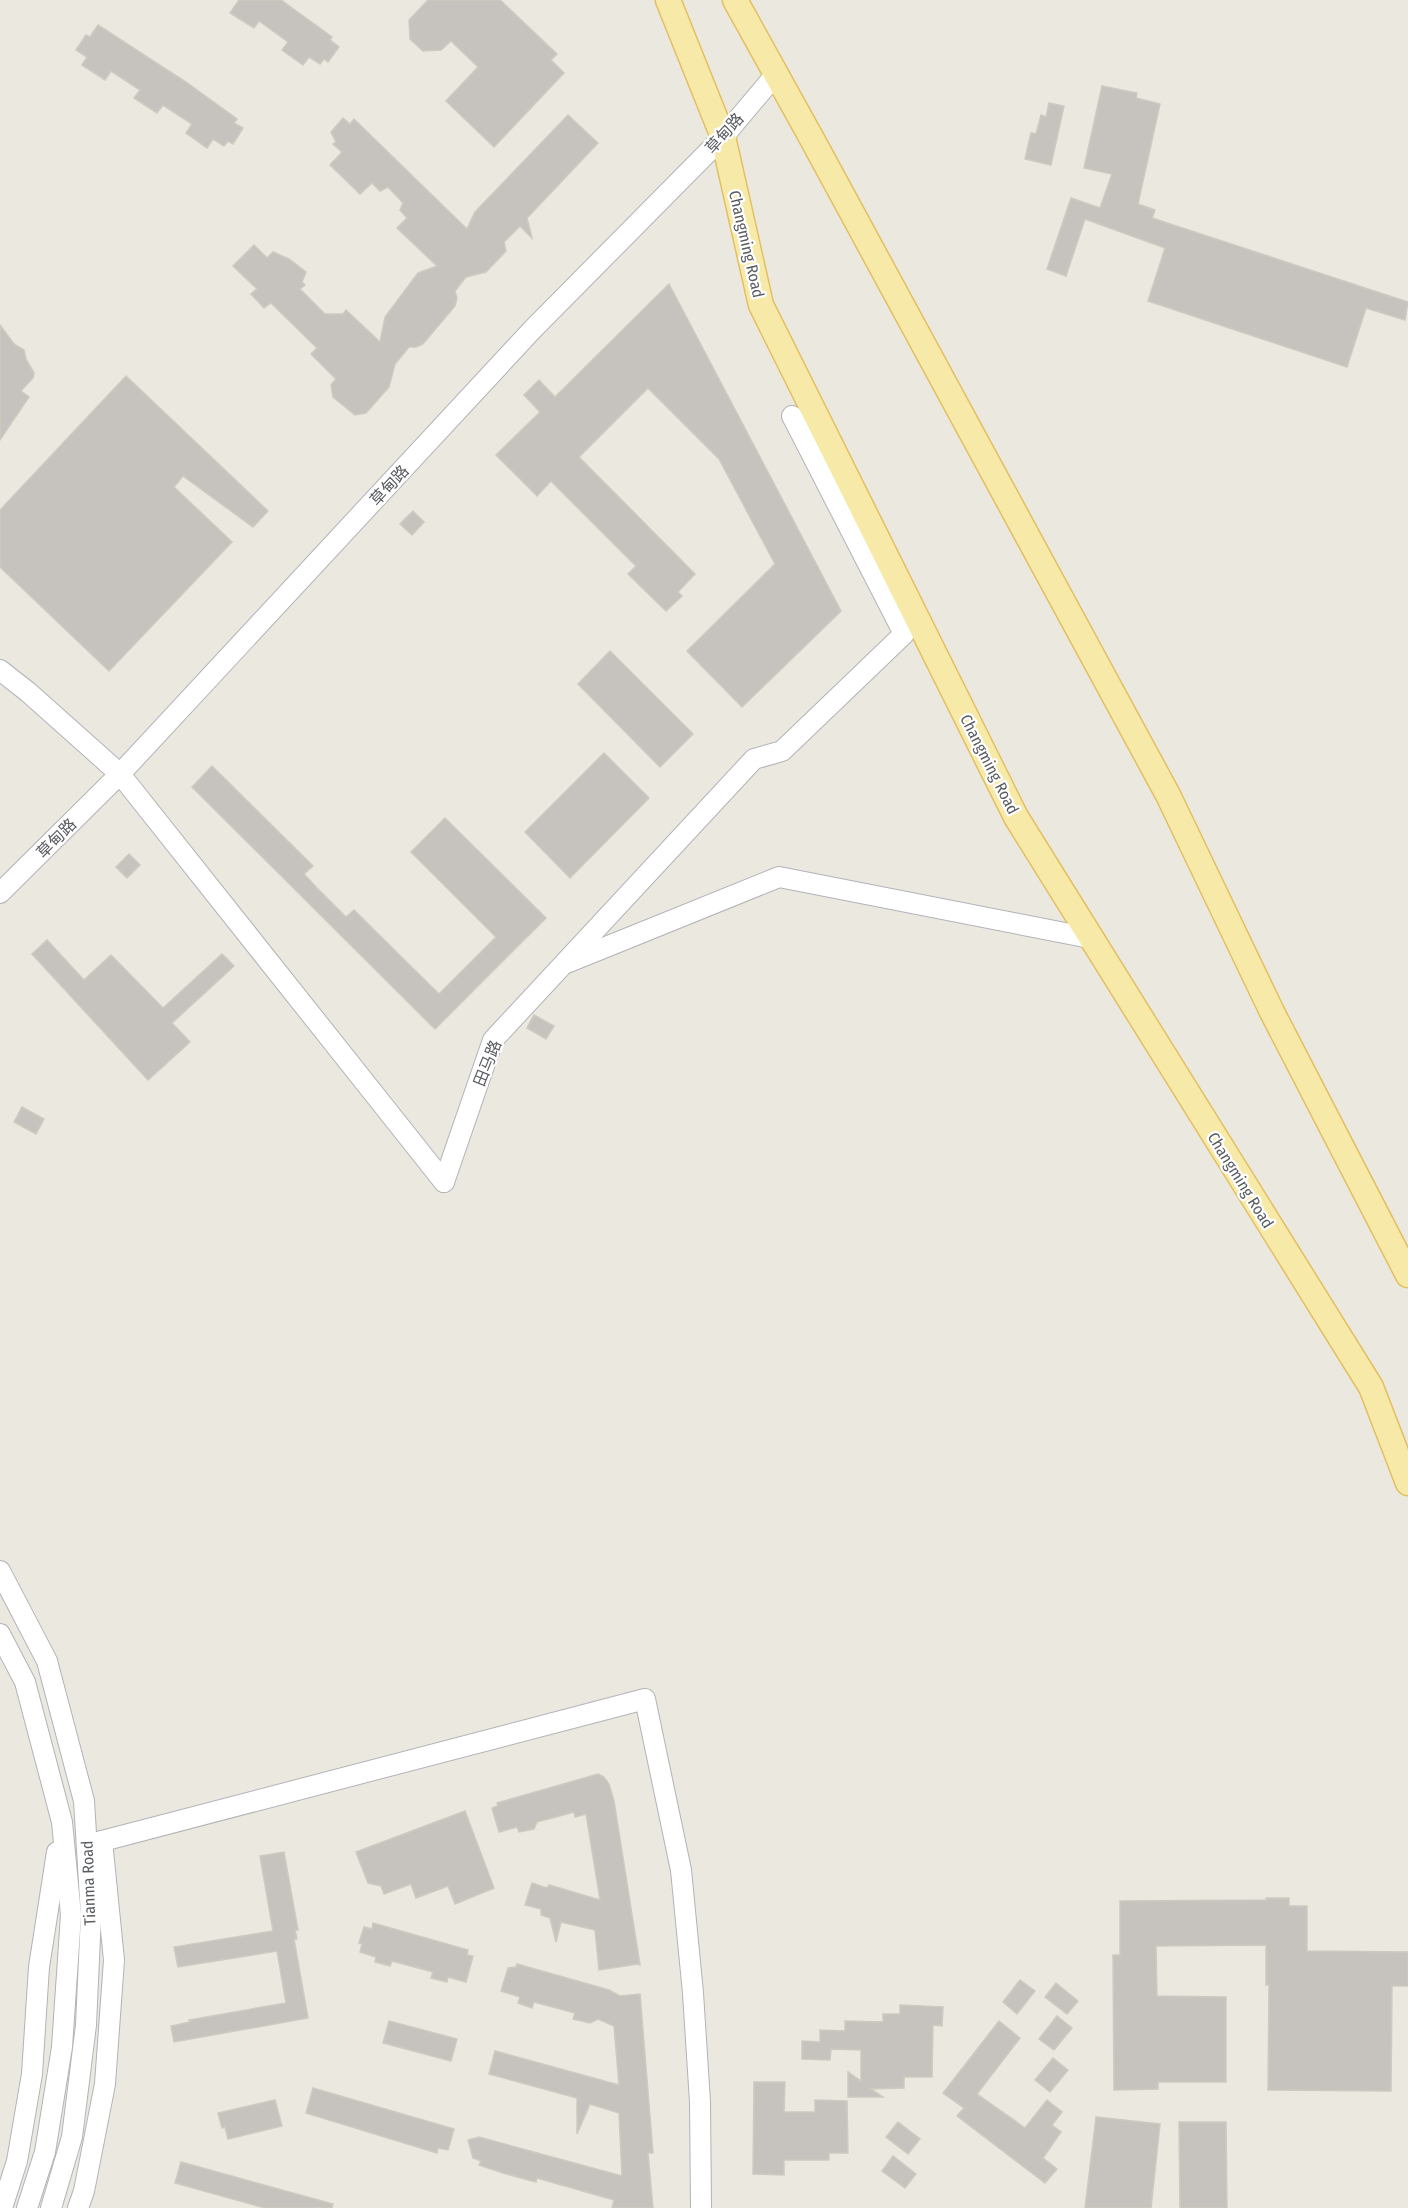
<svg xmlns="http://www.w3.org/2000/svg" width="1408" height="2208" font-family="'Fira Sans Condensed','Noto Sans SC',sans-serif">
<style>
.building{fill:#c6c3be;stroke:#cecabf;stroke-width:1.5}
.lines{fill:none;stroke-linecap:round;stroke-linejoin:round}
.minor-casing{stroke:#b1b3b7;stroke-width:22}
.major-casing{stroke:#e3bf61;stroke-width:27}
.minor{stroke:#fff;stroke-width:20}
.major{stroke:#f7eaa9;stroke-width:24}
.labels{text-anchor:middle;stroke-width:4.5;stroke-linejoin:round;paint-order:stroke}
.street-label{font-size:16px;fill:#595c60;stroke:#fff}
</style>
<rect width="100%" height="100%" fill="#ebe8e0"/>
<g class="building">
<polygon points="239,0 281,0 332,37 330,40 339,47 328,62 324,59 320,64 309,57 303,65 282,50 288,42 259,21 254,28 230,13"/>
<polygon points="428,0 500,0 557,54 551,60 564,73 494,147 446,101 478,67 451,41 441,50 423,51 410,39 409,20"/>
<polygon points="98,25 186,82 237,119 234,123 243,128 233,144 228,141 224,146 213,139 207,148 186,133 192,124 163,105 157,113 134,98 140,90 111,71 105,80 82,65 87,57 76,50 86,35 90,37"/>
<polygon points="1102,86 1137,93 1136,98 1160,104 1138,204 1155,210 1152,218 1408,302 1405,320 1366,308 1347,367 1148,301 1165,248 1085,219 1066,276 1047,269 1071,198 1100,208 1112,174 1084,168"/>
<polygon points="1049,103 1064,106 1051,165 1025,159 1031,133 1036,134 1041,115 1046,117"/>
<polygon points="568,115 598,143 527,218 532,238 520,226 504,242 506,251 486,272 466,277 455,291 457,298 455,306 423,344 416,347 409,347 395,364 389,387 366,413 355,415 333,397 331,385 336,379 311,354 317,348 271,303 264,308 251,294 257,289 233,266 254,245 267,258 273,252 289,259 306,272 302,282 305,285 300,289 325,314 343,314 346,310 380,342 385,317 418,273 437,266 397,228 407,218 400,210 403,203 388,187 380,191 372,183 360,194 330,165 342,152 333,144 336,142 331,132 343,118 350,124 354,119 467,229 475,212"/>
<polygon points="669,284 841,611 742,707 687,651 775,564 719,459 648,388 579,457 695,574 678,592 682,596 666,611 628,574 636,566 551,481 537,496 496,455 540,412 524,395 539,380 555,397"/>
<polygon points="0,325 14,344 24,350 26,359 34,373 33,378 21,391 29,397 0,440"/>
<polygon points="126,376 268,511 253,527 183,476 174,487 232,542 109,671 0,567 0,510"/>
<polygon points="413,511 424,522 412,535 400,524"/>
<polygon points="610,651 693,734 660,767 578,684"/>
<polygon points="604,753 649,798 570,878 525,832"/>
<polygon points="212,766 313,866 304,874 317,888 346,917 354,910 439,994 496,937 411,852 445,818 546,918 435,1029 192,787"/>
<polygon points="129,854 140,865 127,878 116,867"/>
<polygon points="47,940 84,980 111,955 163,1008 222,954 234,966 172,1023 190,1042 148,1080 32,954"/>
<polygon points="534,1015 554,1026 546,1039 527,1028"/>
<polygon points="22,1107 44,1119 36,1134 14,1122"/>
<polygon points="598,1774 604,1777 609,1784 614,1801 640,1965 638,1964 599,1970 595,1930 561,1922 556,1942 550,1918 541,1915 541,1909 525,1905 532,1883 547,1888 549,1885 600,1900 586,1814 575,1817 574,1812 537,1822 534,1829 519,1832 517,1827 499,1832 492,1808 498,1806 497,1803"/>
<polygon points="465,1811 494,1888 455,1904 448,1886 416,1898 411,1884 384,1894 381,1886 368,1883 356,1852"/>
<polygon points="284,1852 298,1930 295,1930 297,1939 294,1939 308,2018 174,2042 171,2026 190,2022 189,2020 286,2003 277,1951 178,1967 174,1947 273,1931 260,1856"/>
<polygon points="1266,1898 1289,1898 1289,1906 1307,1906 1307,1951 1408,1952 1408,1986 1392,1986 1391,2091 1268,2090 1269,1985 1266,1985 1266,1945 1156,1946 1157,1996 1226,1997 1226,2082 1158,2082 1158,2089 1114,2090 1113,1955 1120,1955 1120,1901 1266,1900"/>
<polygon points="373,1923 468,1950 467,1955 473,1956 466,1982 448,1977 447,1982 431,1978 433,1972 392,1961 390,1966 375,1962 376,1957 360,1952 362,1944 359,1943 364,1927 372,1929"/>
<polygon points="517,1964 609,1990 620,1996 640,1994 653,2153 648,2153 653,2208 612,2208 614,2200 537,2178 536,2182 503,2173 479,2165 481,2161 473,2158 468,2140 479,2137 622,2176 619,2113 590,2104 577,2134 577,2098 489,2074 495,2051 619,2085 614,2026 598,2019 590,2023 573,2019 575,2013 534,2002 532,2008 518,2003 520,1997 501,1991 508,1968 516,1967"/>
<polygon points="1020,1980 1035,1991 1017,2014 1003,2002"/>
<polygon points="1056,1983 1078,2001 1067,2014 1045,1997"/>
<polygon points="900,2005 943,2007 942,2026 933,2025 932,2077 904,2077 904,2088 871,2089 883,2097 848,2097 848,2072 861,2081 861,2050 831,2049 830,2060 802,2059 802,2041 820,2042 820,2030 845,2031 845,2021 883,2022 883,2014 900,2014"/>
<polygon points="1057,2016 1072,2028 1054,2050 1039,2039"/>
<polygon points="389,2021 457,2039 451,2061 383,2043"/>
<polygon points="999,2021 1020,2038 977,2094 1025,2128 1047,2100 1062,2112 1052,2125 1061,2132 1043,2158 1057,2169 1045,2183 957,2116 964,2108 943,2093"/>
<polygon points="1053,2058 1068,2070 1050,2092 1035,2080"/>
<polygon points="754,2082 785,2082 784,2112 815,2112 815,2100 847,2101 848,2153 829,2153 829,2160 784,2160 784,2175 753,2174"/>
<polygon points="313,2088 454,2129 448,2150 438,2148 437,2153 306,2113"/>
<polygon points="275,2100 282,2126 228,2139 225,2127 222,2128 218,2113"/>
<polygon points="1096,2117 1160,2124 1151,2208 1085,2208"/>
<polygon points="898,2122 920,2139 908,2154 886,2137"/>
<polygon points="1179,2122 1226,2122 1227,2208 1180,2208"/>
<polygon points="893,2156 916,2174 905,2188 882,2171"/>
<polygon points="181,2162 333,2204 332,2208 265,2208 175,2183"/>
</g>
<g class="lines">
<defs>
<g id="minor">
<polyline points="0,670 28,692 120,774 444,1182"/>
<polyline points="0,893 120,774 532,330 723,137 776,74"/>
<polyline points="569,962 779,877 1090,938"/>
<polyline points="444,1182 493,1040 754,759 782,751 904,634 792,416"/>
<polyline points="0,1571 47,1661 84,1801 91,1915 86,2025 72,2137 51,2208"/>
<polyline points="0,1634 25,1682 62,1822 71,1915 62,2047 45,2152 27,2208"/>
<polyline points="87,1845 645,1699 681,1870 693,1993 700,2102 701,2208"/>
<polyline points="2,2208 17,2161 32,2074 39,1967 57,1852"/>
<polyline points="78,2208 84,2191 105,2084 114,1960 102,1841"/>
</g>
<g id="major">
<polyline points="668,0 723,137 761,305 1016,817 1371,1387 1408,1483"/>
<polyline points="735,0 812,139 1168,795 1272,1012 1408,1275"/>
</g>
</defs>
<use href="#minor" class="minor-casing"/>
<use href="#major" class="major-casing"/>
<use href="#minor" class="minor"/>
<use href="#major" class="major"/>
</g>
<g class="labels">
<g class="street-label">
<text transform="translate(724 133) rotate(-48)" y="6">草甸路</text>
<text transform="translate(747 244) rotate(77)" y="6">Changming Road</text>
<text transform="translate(389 485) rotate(-47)" y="6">草甸路</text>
<text transform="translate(990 764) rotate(63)" y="6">Changming Road</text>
<text transform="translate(56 838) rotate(-45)" y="6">草甸路</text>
<text transform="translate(487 1063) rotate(-68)" y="6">田马路</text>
<text transform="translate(1241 1180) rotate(58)" y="6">Changming Road</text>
<text transform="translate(88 1883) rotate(-92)" y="6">Tianma Road</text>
</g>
</g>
</svg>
